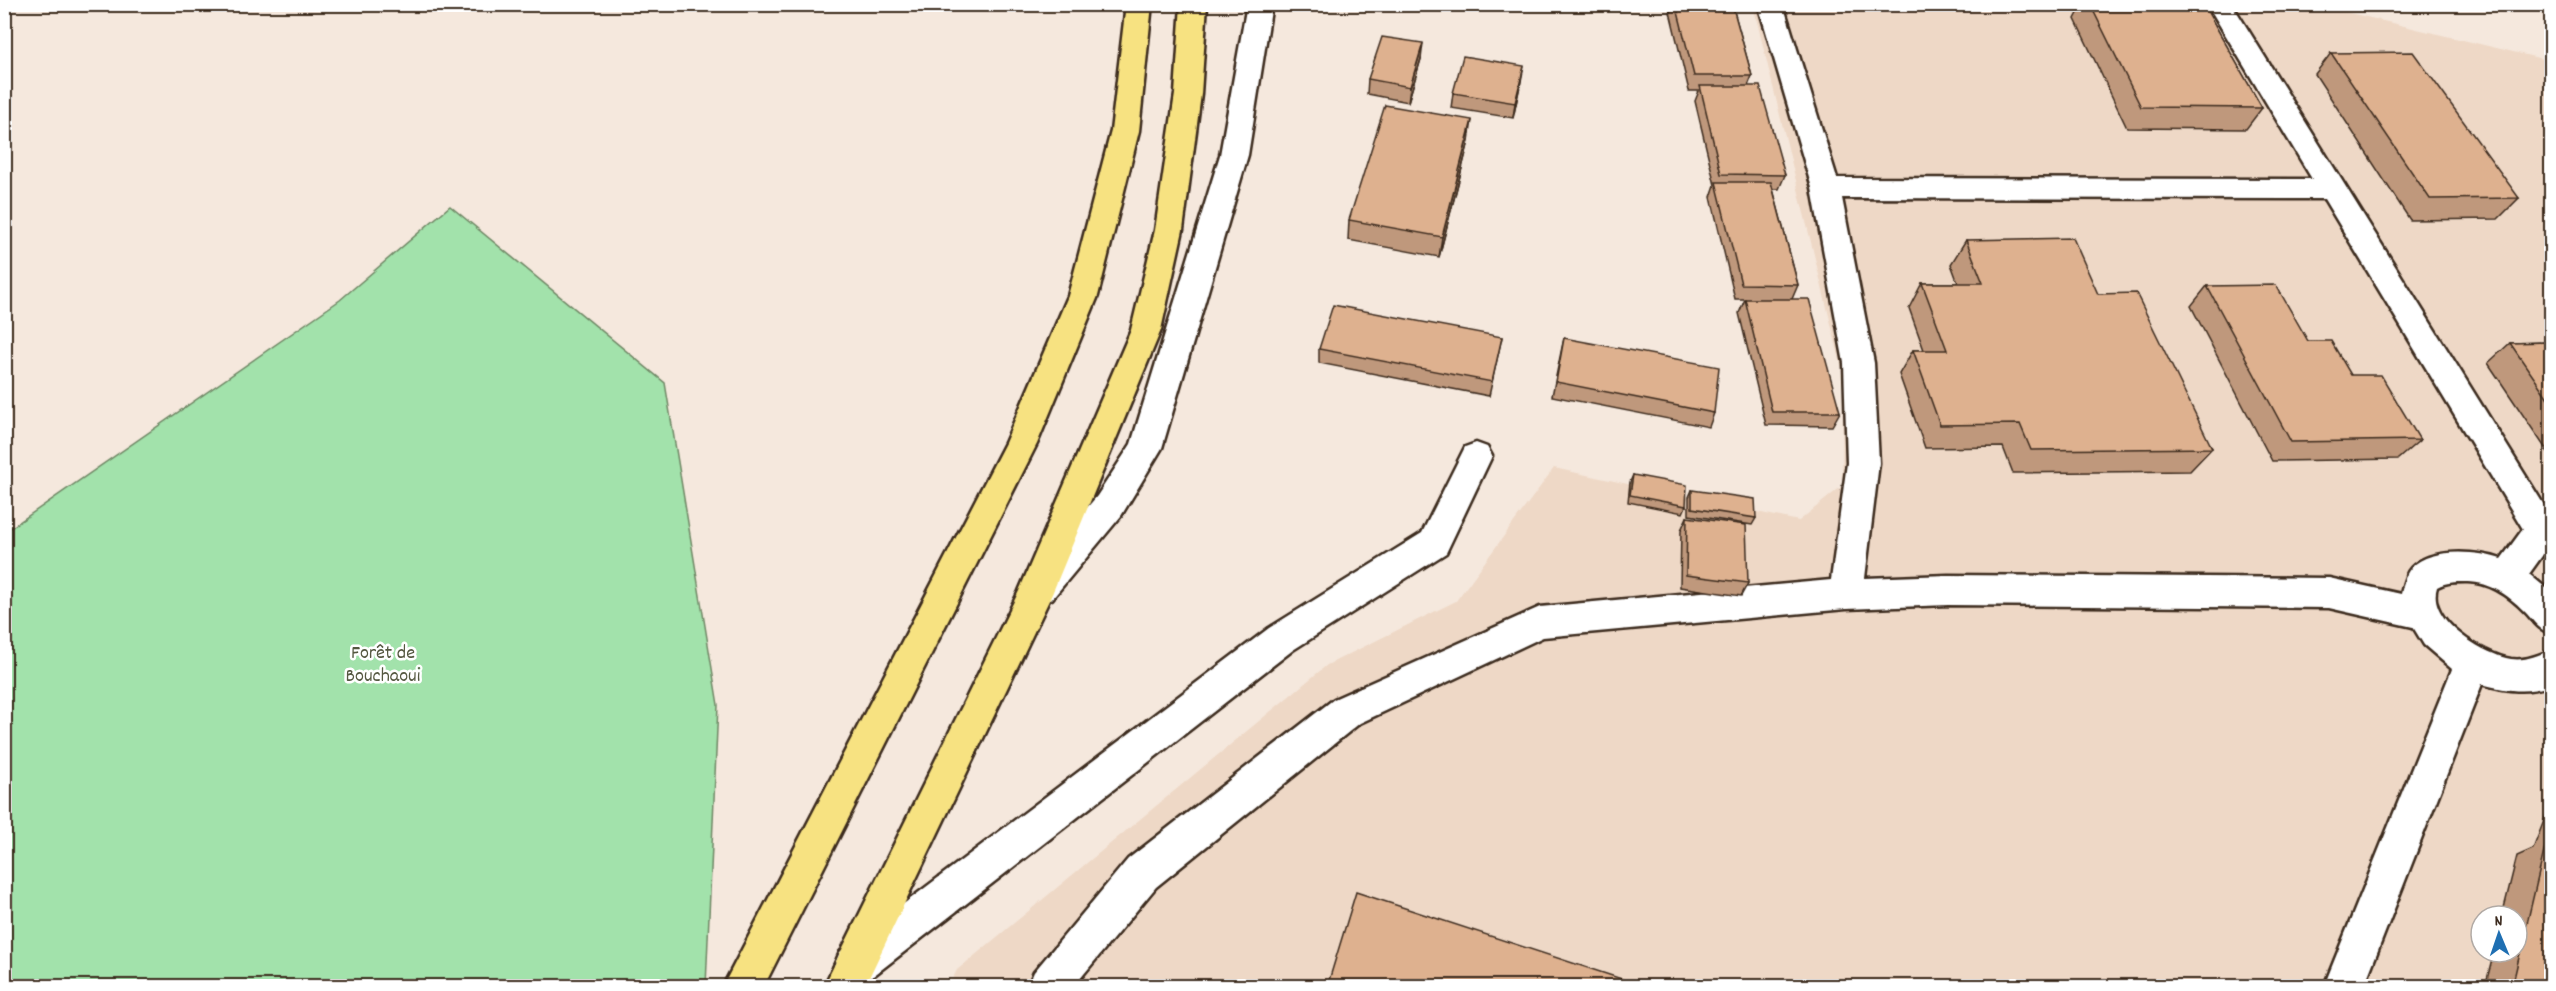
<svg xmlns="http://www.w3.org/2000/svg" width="2556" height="991" font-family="Dekko,sans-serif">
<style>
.built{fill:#eed8c6;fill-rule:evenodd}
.green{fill:#a2e2ab;stroke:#6e8664;stroke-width:1.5}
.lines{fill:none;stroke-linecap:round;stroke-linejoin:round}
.minor-casing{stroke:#3b2a1e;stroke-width:5}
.highway-casing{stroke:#3b2a1e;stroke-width:5}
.minor{fill:#fff;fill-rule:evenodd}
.highway{fill:#f7e281;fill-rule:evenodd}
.wall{fill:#bf987b;stroke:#3b2a1e;stroke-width:1.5}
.shaded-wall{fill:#9b7c64;stroke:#3b2a1e;stroke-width:1.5}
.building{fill:#deb18f;stroke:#3b2a1e;stroke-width:1.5}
.labels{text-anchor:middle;stroke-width:5;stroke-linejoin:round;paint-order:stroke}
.park-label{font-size:20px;fill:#555841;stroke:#fff}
</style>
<rect width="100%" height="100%" fill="#f5e8dd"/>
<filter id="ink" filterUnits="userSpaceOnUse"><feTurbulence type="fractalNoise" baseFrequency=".0167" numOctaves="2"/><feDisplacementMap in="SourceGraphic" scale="12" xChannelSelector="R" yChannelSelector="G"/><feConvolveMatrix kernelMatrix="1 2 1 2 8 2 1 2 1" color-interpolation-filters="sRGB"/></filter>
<g filter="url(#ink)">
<path class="built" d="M1753,5h563l235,56v925h-1602l8,-16 370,-305 129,-64 98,-133 245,53 43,-35 1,-113zM2481,916h36v36h-36z"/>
<polygon class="green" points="450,206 665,383 718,705 706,986 5,986 5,532 340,300"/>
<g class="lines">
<defs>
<g id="minor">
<polygon points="1247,4 1272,4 1248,155 1162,448 1121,516 1052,599 1040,603 1028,599 1023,588 1028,577 1097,496 1131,444 1220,155"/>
<path d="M1758,4h25l54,174 475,1 -105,-175h25l320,514v24l-23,32 23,19v41c-13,-4 -17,-11 -25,-20 -17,-18 -37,-33 -62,-32 -11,0 -18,0 -28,5 -11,33 48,68 74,72 16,2 26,-4 41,-9v35c-26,9 -44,6 -70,-1l-118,302h-40l128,-317 -28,-24 -11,-18 -84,-19 -381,-3 -102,4 -303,28 -183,86 -204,164 -82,99h-46l6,-14 94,-113 206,-160 206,-92 291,-27 16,-117 -3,-100 -32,-175zM1842,198l482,1 199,330 -22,30c-24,-8 -71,-12 -90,9 -6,6 -8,18 -10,26l-72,-16 -381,-3 -83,3 14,-115 -5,-100z"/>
<polygon points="1476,443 1487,447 1492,456 1446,553 1293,650 868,980 854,986 840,980 834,966 840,952 1269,628 1422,533 1465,447"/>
</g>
<g id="highway">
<polygon points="1126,4 1152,4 1139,131 1098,296 1037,444 764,986 723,986 1005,443 1068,296 1111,131"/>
<polygon points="1181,4 1207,4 1201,94 1183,230 1161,330 1052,594 865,986 824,986 1019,591 1131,330 1155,230 1175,94"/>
</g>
</defs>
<use href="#minor" class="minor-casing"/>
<use href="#highway" class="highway-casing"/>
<use href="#minor" class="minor"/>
<use href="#highway" class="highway"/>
</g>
<g class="wall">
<polygon points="1672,4 1732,4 1752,76 1748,86 1785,175 1779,189 1773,189 1798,285 1792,299 1840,412 1832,426 1766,425 1739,313 1745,299 1735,299 1711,197 1715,185 1695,101 1699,91 1689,91 1670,12"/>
<polygon points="2083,4 2203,4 2262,108 2246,129 2127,128 2075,19"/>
<polygon points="2331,53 2519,198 2498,219 2410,220 2315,74"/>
<polygon points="1421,59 1408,102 1367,94 1368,79"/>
<polygon points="1521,81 1513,118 1451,108 1453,93"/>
<polygon points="1469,141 1439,257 1348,240 1349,220"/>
<polygon points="1966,240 2098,294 2212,448 2190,471 2013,473 2003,447 1925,448 1899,374 1913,350 1924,350 1909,308 1922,283 1958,283 1951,264"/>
<polygon points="2207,286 2308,341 2351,375 2420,440 2398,459 2272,461 2191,306"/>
<polygon points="1502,337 1489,396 1319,363 1319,349"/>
<polygon points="1564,338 1714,413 1709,427 1552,396 1561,352"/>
<polygon points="2552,342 2552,458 2488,363 2510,343"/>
<polygon points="1633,475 1686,506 1683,513 1628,502 1630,482"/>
<polygon points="1692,490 1756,518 1752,525 1689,515 1689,497"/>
<polygon points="1687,517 1748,583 1741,596 1680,587 1681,530"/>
<polygon points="2552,800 2552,987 2485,987 2494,952 2517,952 2517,916 2502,916 2517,856 2533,849"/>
</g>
<g class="shaded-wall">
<polygon points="1423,43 1421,59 1408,102 1410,87"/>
<polygon points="1524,66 1521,81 1513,118 1515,103"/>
<polygon points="1472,120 1469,141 1439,257 1442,237"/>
</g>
<g class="building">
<polygon points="1676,4 1732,4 1752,76 1694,76"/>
<polygon points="2090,4 2203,4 2262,108 2141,107"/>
<polygon points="1382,37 1423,43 1410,87 1368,79"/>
<polygon points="2413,52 2519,198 2430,199 2331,53"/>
<polygon points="1463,56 1524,66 1515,103 1453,93"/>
<polygon points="1700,86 1760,86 1785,175 1721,174"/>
<polygon points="1385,105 1472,120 1442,237 1349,220"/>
<polygon points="1716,182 1771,182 1798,285 1741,284"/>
<polygon points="2073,238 2098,294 2136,293 2212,448 2031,450 2020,424 1940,425 1913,350 1947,350 1922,283 1983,283 1966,240"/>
<polygon points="2276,285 2308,341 2331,341 2351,375 2381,375 2420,440 2291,442 2207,286"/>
<polygon points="1745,299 1809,299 1840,412 1772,412"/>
<polygon points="1333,305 1502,337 1492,382 1319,349"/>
<polygon points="1564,338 1719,367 1714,413 1556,382"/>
<polygon points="2552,342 2552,404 2510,343"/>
<polygon points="1633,475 1687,485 1686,506 1630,495"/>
<polygon points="1692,490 1755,499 1756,518 1692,508"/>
<polygon points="1687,517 1746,525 1748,583 1686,575"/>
<polygon points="2546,843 2552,846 2552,987 2512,987"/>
<polygon points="1356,892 1646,987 1327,987"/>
</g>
</g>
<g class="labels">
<g class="park-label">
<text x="383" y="658">Forêt de<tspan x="383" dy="23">Bouchaoui</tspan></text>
</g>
</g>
<rect width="2556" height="991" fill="none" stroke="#fff" stroke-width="24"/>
<rect x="12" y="12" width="2532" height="967" fill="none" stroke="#3b2a1e" stroke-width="2" filter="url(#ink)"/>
<g transform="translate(2499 934) rotate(358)"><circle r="28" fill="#ffffff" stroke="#b1aaa5" stroke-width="1.5"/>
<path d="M0-4.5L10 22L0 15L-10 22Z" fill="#1f6fb2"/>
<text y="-9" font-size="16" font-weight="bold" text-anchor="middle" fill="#3b2a1e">N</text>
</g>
</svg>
